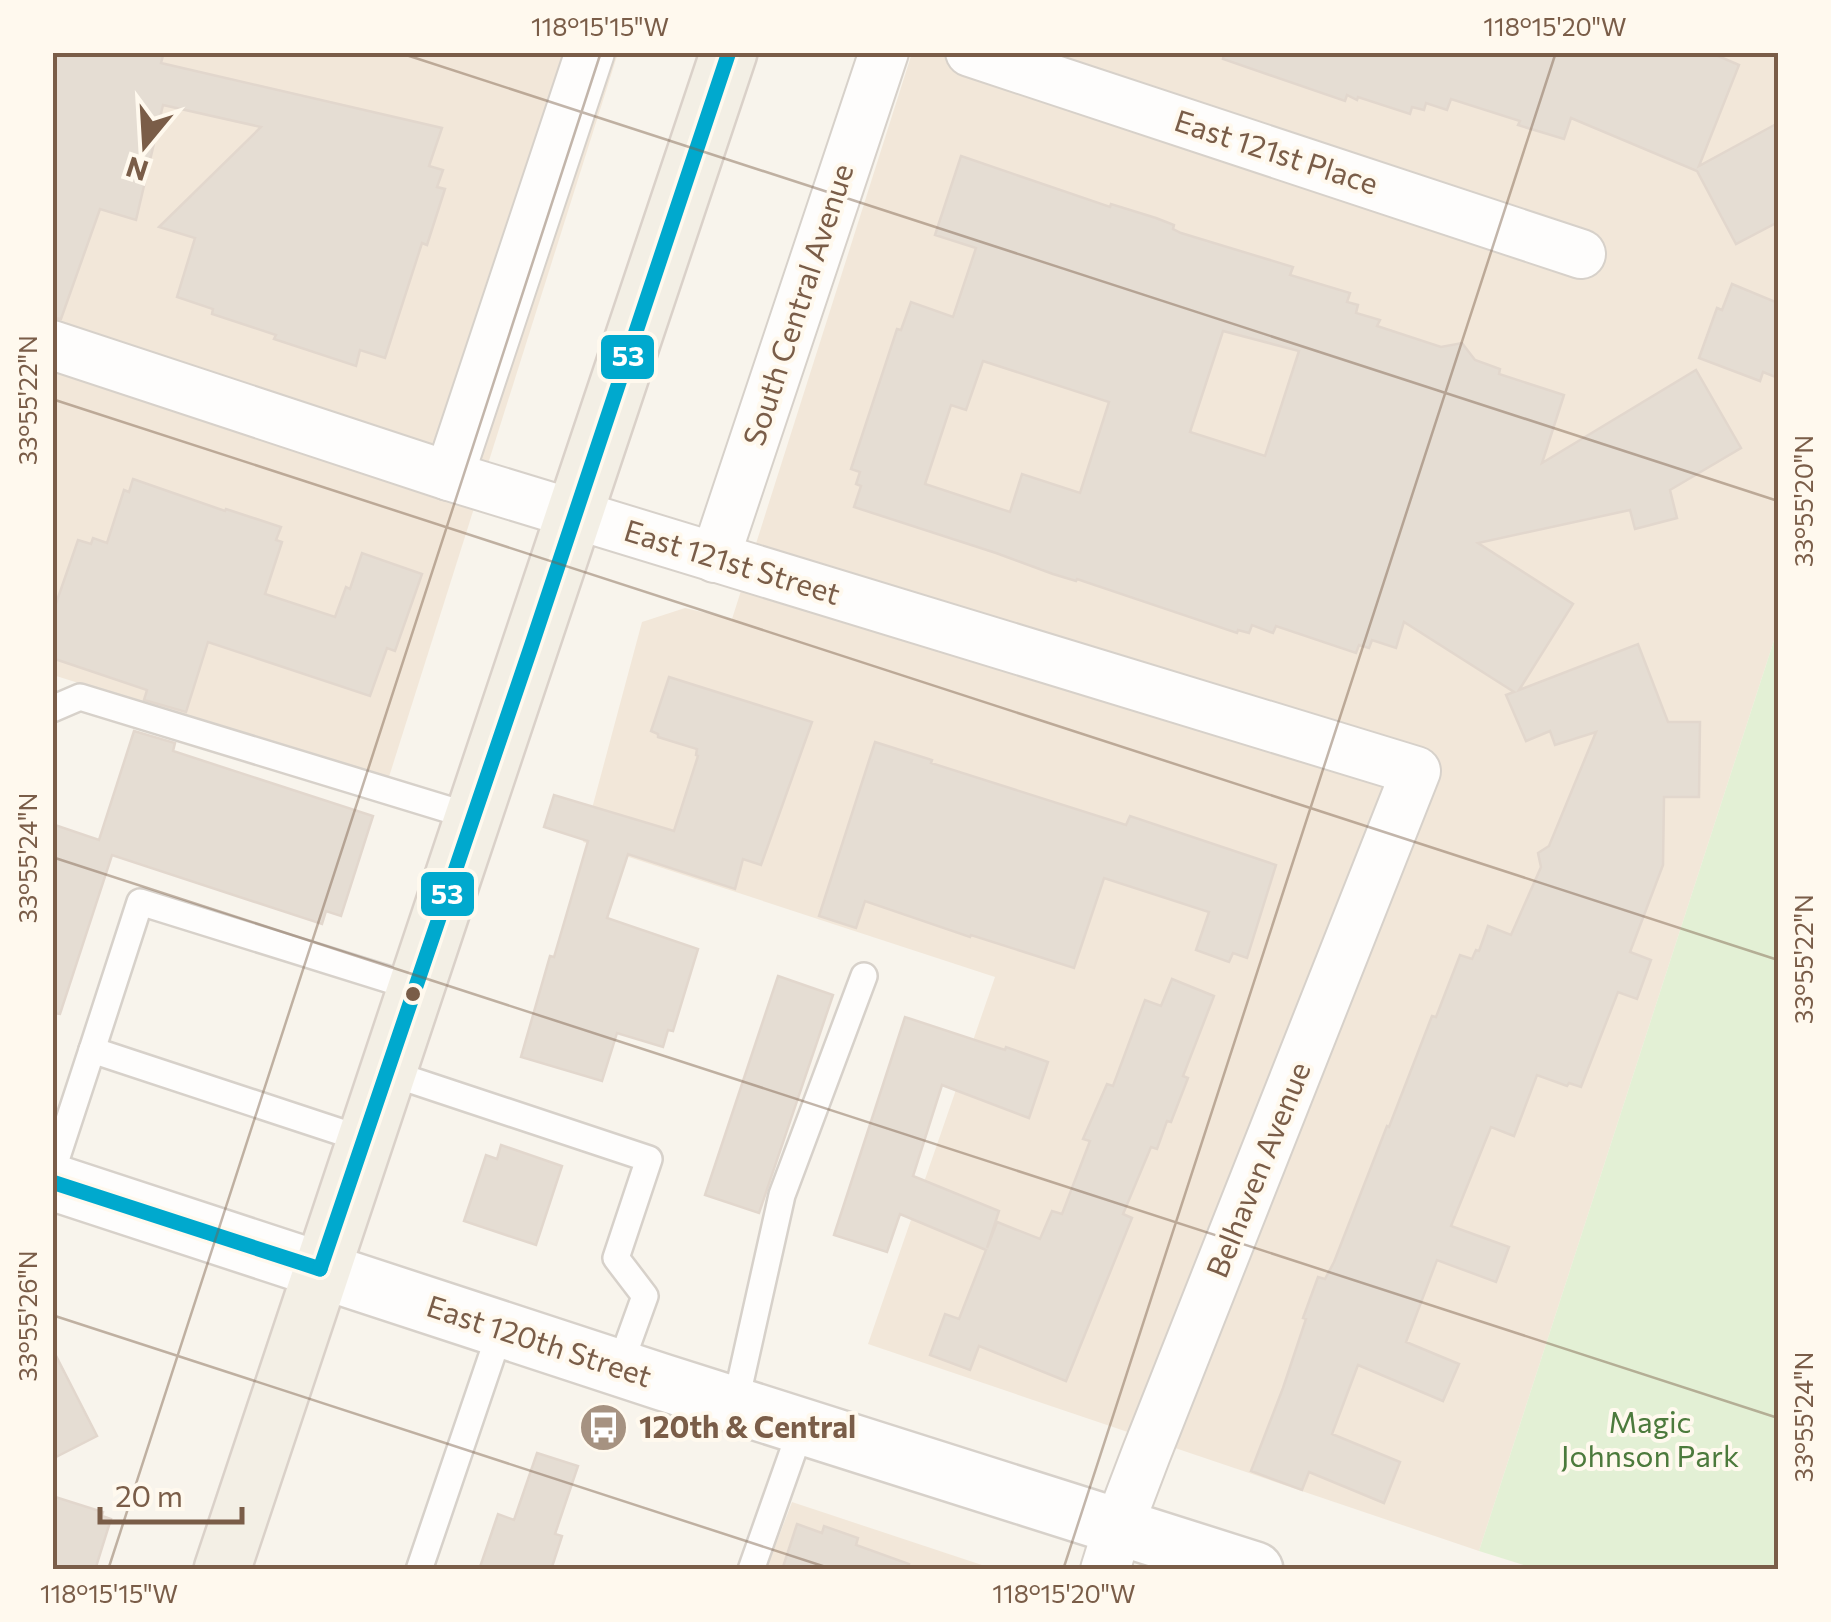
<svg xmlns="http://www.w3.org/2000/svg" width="1831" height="1622" font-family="Commissioner,sans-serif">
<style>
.residential{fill:#f2e7d9}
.green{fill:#e3f0d5}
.building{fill:#e5ddd3;stroke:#e2d7cd;stroke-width:2.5;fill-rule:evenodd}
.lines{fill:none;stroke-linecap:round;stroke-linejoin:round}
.service-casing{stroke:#d7d1ca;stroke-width:30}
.minor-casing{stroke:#d7d1ca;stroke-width:52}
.tertiary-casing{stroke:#d7d1ca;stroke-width:60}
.primary-casing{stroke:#dad1c9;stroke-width:60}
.service{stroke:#fefdfc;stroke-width:25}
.minor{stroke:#fefdfc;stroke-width:48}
.tertiary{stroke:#fefdfc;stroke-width:55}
.primary{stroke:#f3efe5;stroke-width:55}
.bus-1-casing{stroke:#fff9ee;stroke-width:22}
.bus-1{stroke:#00a9ce;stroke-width:15}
.ticks{fill:none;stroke:#7a5d48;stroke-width:2.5;stroke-opacity:0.45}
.bus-dot{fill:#7a5d48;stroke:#fff9ee;stroke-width:4}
.labels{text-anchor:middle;stroke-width:8;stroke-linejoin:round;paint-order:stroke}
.street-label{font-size:30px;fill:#7a5d48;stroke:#fff9ee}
.park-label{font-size:30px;fill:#4c7a3c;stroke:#fff9ee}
.poi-label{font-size:30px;font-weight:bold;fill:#7a5d48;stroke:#fff9ee;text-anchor:start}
.line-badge{stroke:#fff9ee;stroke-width:4}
.badge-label{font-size:28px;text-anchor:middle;font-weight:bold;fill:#fff}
.neatline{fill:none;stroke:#7a5d48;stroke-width:4}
.ticks-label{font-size:25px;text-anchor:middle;fill:#7a5d48}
</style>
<rect width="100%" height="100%" fill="#f8f4ec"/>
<g class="residential">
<polygon points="53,53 618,53 388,780 53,675"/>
<polygon points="912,53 1778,53 1778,628 1479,1551 868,1344 995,977 583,842 642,622 685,608 732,619"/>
<polygon points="792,1502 994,1569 766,1570"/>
</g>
<polygon class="green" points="1778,628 1778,1569 1536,1569 1479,1551"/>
<g class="building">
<polygon points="52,52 164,52 161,63 442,128 429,166 443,170 437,187 445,189 427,245 422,243 385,358 360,350 356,366 274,339 276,335 212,314 213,309 177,297 195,238 159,227 261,127 163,105 136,220 100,209 61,319 52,318"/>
<polygon points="1224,52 1709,52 1739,65 1699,166 1778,123 1778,222 1736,244 1697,171 1571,118 1564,139 1518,125 1520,121 1451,99 1447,110 1426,103 1424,110 1412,107 1410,114 1358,97 1357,100 1347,95 1345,101 1223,59"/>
<path d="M961,156l149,51 1,-3 45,14 18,7 -1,4 8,4 112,34 -3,8 60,18 -3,9 11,3 -2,8 24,7 -3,6 64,21 21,-4 13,17 25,9 -1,5 65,21 -22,68 154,-93 45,78 -71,42 7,28 -42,11 -5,-19 -152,33 95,61 -54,86 119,-46 30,78h32l-1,75h-35l-1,68 -33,87 21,8 -14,39 -19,-7 -37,95 -12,-4 -2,3 -30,-11 -23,61 -23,-9 -40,99 58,21 -13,35 -59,-22 -31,82 53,22 -16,37 -85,-36 -26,69 68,28 -16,41 -75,-31 -7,18 -51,-19 32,-83 23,-69 -3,-1 15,-41 7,2 9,-17 53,-136 2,1 43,-111 4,1 24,-62 12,4 4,-9 3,1 9,-25 23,9 30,-68 -3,-14 11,-7 47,-114 -41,13 -5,-14 -24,10 -20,-46 8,-3 -110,-70 -8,26 -24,-8 -3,8 -10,-3 -3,8 -80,-27 -3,7 -21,-8 -3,8 -11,-3 -1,3 -160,-54 -1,2 -23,-7 -57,-21 -142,-46 7,-21 -5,-2 4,-12 -9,-3 46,-140 4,1 10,-28 42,15 23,-69 -41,-13zM1223,331l76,20 -34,105 -75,-24zM983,361l126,41 -29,91 -58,-19 -12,38 -85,-28 26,-79 15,5z"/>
<polygon points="1732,284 1778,303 1778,378 1763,372 1760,381 1699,358 1717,308 1722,310"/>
<polygon points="133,479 225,511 226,509 281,527 276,540 282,542 265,594 335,617 346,587 350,589 362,553 422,574 395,651 387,648 370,696 208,642 186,712 144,700 147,690 52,658 52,615 78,540 91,544 93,538 107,543 124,490 129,492"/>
<polygon points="669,677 812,722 761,865 743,859 735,889 628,854 607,918 698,949 673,1031 668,1030 663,1047 617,1033 602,1081 521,1057 550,956 554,957 588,841 544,827 554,795 674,831 698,756 696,755 697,749 658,737 658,734 651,731"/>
<polygon points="134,731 175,743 173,751 373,816 341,916 326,911 322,924 112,855 60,1014 52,1013 52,824 99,840"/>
<polygon points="875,742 932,760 931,763 1126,825 1130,816 1276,865 1247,958 1233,953 1229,962 1196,950 1209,912 1104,878 1074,968 971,935 970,937 865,901 856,928 819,916"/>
<polygon points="778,976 833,995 759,1213 705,1195"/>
<polygon points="1172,979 1214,996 1183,1076 1188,1078 1171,1122 1167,1121 1157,1149 1151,1147 1123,1214 1132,1218 1066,1381 979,1346 970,1370 930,1355 945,1314 959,1319 986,1250 900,1214 887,1252 834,1235 905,1017 1005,1050 1006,1047 1048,1062 1029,1118 942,1085 913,1176 999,1211 987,1248 997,1222 1040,1239 1052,1211 1062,1214 1090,1141 1083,1139 1107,1084 1113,1086 1145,1000 1161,1006"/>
<polygon points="501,1145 562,1166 536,1245 464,1221 486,1155 497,1159"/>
<polygon points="52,1348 97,1436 52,1459"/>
<polygon points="537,1453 578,1466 555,1534 562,1536 551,1570 479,1570 498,1514 514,1520"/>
<polygon points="52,1496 103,1512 102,1516 111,1519 95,1570 52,1570"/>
<polygon points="797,1524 822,1533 824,1526 858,1538 856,1545 909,1564 908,1570 782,1570"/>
</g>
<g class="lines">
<defs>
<g id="service">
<polyline points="52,709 80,697 473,817"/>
<polyline points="92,1050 140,902 416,988"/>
<polyline points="387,1072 649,1159 616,1258 645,1296 619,1368"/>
<polyline points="52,1172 92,1050 365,1140"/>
<polyline points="735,1405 782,1195 864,976"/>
<polyline points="419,1570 501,1329"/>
<polyline points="751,1570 802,1426"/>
</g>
<g id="minor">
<polyline points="970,52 1581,254"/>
<polyline points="52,345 449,476 1416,771 1146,1454 1119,1525 1105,1570"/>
<polyline points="449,476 590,52"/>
<polyline points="715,558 884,52"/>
</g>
<polyline id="tertiary" points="52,1182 662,1382 1255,1570"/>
<path id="primary" d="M222,1570c167,-507 339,-1011 507,-1518"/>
</defs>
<use href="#service" class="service-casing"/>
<use href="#minor" class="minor-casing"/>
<use href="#tertiary" class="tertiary-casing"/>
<use href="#primary" class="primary-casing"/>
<use href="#service" class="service"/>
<use href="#minor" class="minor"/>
<use href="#tertiary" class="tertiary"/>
<use href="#primary" class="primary"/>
<defs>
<g id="bus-1">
<polyline points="52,1182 320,1269"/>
<polyline points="320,1269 531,647 729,52"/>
</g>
</defs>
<use href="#bus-1" class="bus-1-casing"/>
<use href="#bus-1" class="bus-1"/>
</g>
<path class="ticks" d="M397,52l1381,449M52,399l1726,561M52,857l1726,561M52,1315l783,255M108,1570l493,-1518M1063,1570l493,-1518"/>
<defs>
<symbol id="bus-disc" viewBox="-11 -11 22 22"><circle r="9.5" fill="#a69281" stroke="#fff9ee"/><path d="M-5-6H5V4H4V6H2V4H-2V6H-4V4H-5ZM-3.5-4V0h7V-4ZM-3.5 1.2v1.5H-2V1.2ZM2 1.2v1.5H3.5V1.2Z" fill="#fff"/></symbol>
</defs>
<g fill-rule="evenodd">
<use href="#bus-disc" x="576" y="1400" width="55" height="55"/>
</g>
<circle class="bus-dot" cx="413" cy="994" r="9"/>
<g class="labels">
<g class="street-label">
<text transform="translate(1276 153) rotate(18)" y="10">East 121st Place</text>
<text transform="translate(799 305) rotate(-72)" y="10">South Central Avenue</text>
<text transform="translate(732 563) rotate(17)" y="10">East 121st Street</text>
<text transform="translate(1259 1170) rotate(-68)" y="10">Belhaven Avenue</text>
<text transform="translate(539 1342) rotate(18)" y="10">East 120th Street</text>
</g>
<g class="park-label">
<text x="1650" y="1433">Magic<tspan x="1650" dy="34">Johnson Park</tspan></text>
</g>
<g class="poi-label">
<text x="639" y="1438">120th &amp; Central</text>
</g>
</g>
<g class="line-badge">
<rect x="599" y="333" width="57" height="48" rx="10" fill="#00a9ce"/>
<rect x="419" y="870" width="57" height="48" rx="10" fill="#00a9ce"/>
</g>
<g class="badge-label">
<text x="628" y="366">53</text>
<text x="447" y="904">53</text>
</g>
<rect width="1831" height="1622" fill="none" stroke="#fff9ee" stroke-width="110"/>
<g transform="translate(145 145) rotate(198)" stroke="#fff9ee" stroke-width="8" paint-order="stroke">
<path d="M0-8L18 38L0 25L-18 38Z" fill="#7a5d48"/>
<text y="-15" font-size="28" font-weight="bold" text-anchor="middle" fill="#7a5d48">N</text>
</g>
<path d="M100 1507v15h142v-15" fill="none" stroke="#7a5d48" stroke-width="5"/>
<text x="115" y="1507" font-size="30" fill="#7a5d48" stroke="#fff9ee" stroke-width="8" paint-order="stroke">20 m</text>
<rect x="55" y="55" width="1721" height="1512" class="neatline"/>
<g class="ticks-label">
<text x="600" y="36">118°15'15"W</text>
<text x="1555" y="36">118°15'20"W</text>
<text transform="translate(28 400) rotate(-90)" y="9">33°55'22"N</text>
<text transform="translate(1804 501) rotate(-90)" y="9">33°55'20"N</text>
<text transform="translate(28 858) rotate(-90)" y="9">33°55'24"N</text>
<text transform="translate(1804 959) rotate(-90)" y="9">33°55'22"N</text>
<text transform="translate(28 1316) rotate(-90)" y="9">33°55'26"N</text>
<text transform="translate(1804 1417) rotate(-90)" y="9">33°55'24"N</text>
<text x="109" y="1603">118°15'15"W</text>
<text x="1064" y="1603">118°15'20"W</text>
</g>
</svg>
